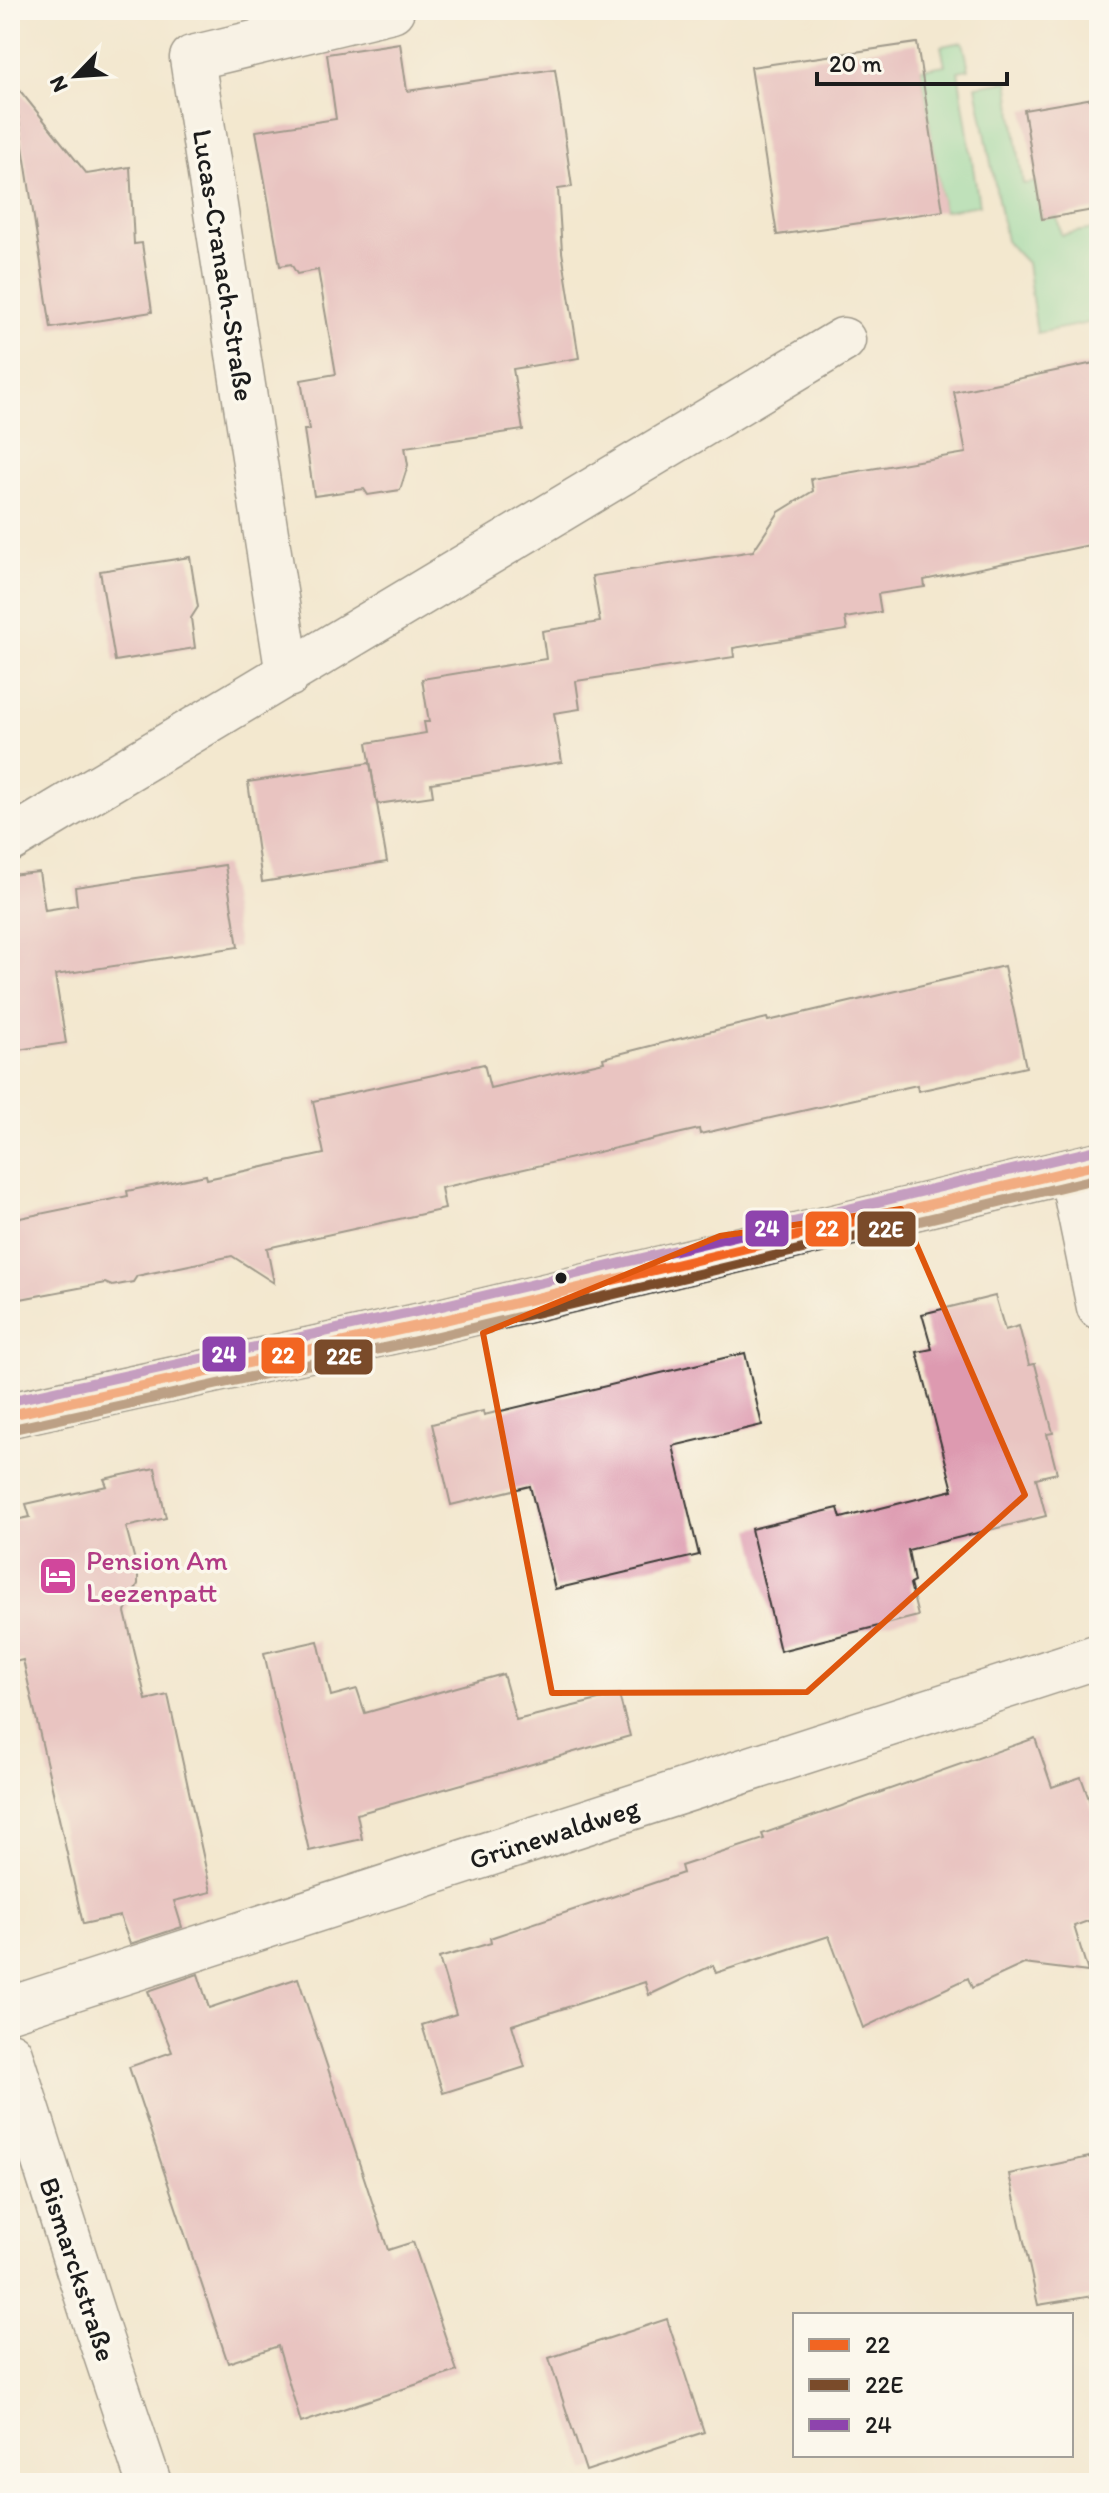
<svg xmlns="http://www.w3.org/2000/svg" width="1109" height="2493" font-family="Itim,sans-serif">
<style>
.green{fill:#80d99f;stroke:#4e7a5e;stroke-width:2}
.building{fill:#dd9ab0}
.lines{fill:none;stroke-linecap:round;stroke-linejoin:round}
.street-casing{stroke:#3c3b37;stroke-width:47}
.street{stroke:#fff;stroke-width:44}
.bus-1-casing{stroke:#fbf7ec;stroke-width:16}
.bus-2-casing{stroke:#fbf7ec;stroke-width:16}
.bus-3-casing{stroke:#fbf7ec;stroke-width:16}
.bus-1{stroke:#f26522;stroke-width:10}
.bus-2{stroke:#7a4b2a;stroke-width:10}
.bus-3{stroke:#8e44ad;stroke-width:10}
.marked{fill:none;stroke:#de560d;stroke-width:6;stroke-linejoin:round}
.bus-dot{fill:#1c1c1c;stroke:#fbf7ec;stroke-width:3}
.labels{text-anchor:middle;stroke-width:7;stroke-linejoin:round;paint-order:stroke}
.street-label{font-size:28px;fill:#1c1c1c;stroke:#fbf7ec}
.hotel-label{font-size:28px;fill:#b23c85;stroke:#fbf7ec;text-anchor:start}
.line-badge{stroke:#fbf7ec;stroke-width:3}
.badge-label{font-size:22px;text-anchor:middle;font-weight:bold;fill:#fff}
</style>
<rect width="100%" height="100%" fill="#fbf7ec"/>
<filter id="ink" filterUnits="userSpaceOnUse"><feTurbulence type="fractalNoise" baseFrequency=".0125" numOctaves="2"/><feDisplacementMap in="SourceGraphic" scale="16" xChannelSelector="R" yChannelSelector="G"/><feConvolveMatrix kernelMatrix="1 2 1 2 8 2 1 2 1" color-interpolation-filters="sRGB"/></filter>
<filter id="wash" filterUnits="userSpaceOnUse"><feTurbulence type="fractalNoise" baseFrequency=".006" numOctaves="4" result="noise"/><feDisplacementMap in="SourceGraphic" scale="32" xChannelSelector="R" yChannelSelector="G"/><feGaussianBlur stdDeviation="1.8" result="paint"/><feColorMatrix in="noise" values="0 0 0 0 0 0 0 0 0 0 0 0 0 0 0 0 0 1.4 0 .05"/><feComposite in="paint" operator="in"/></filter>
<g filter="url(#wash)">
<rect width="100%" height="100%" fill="#f3e8cf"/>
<g class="green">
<polygon points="963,42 969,69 958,71 979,205 943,211 921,69 945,65 941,46"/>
<polygon points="1008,81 1023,184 1036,182 1042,218 1057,216 1061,235 1098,228 1095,209 1099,209 1099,321 1037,333 1027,263 1006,241 976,86"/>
</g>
<g id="blocks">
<g class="building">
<polygon points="400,43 407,91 555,69 572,187 558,189 562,252 579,358 513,369 523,430 405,447 408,465 400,490 368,495 364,489 314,496 304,430 309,430 301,380 336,374 318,270 297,274 291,264 280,266 256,131 336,119 327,54"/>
<polygon points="917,43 943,211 777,235 751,67"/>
<polygon points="13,82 87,174 130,167 134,244 142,243 152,312 51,328"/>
<polygon points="1099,97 1099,209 1042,219 1024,110"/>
<polygon points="1099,362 1099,543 924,580 925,587 878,594 881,612 845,618 847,630 733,648 734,657 576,681 580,709 554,713 562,762 431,783 433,796 377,804 367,743 426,733 424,722 429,722 422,679 546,659 542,631 600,622 592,576 753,551 779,512 813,491 811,479 966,453 954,392"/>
<polygon points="190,557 198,607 191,618 195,648 115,661 100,571"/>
<polygon points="370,763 387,862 262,882 248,782"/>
<polygon points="225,865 238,947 55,975 66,1043 10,1051 10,875 39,872 45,910 77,905 75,887"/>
<polygon points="1004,966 1026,1067 918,1091 917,1085 700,1134 699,1129 441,1188 445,1209 267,1248 274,1283 232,1256 137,1276 133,1282 112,1286 105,1283 10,1301 10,1220 128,1196 127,1191 206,1175 207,1179 324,1154 313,1101 484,1064 490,1088 604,1062 603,1058 678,1039 767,1018 768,1021"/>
<polygon points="995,1296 1005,1330 1019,1326 1029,1365 1035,1364 1053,1433 1047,1434 1057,1473 1036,1478 1046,1516 908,1550 914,1582 910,1584 918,1616 780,1651 751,1529 838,1508 841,1518 953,1490 917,1352 932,1349 922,1314"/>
<polygon points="745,1353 762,1425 673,1446 699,1555 555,1589 530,1486 451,1505 432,1424 483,1411 484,1415"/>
<polygon points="155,1468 166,1518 126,1527 138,1572 138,1584 125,1612 146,1700 168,1695 211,1892 174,1901 182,1927 130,1944 120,1916 83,1924 23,1660 10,1663 10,1521 30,1517 26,1504 107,1486 104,1479"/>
<polygon points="318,1641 331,1696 357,1689 365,1713 503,1674 516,1720 619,1695 630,1736 357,1814 362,1839 309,1851 264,1653"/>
<polygon points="1035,1738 1052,1787 1081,1777 1099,1827 1099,1917 1074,1926 1088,1972 1024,1964 972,1988 968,1978 863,2028 829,1936 716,1973 713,1965 649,1995 645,1982 512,2025 525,2067 443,2093 422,2025 456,2014 439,1958 491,1943 490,1938 683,1873 681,1866 764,1839 762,1834"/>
<polygon points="198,1974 209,2008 298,1978 388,2250 413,2242 457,2371 301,2423 278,2346 228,2363 129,2067 172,2052 148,1991"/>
<polygon points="1099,2155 1099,2295 1038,2305 1009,2174"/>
<polygon points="667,2319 704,2432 586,2471 549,2358"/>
</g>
</g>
</g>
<g filter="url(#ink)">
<use href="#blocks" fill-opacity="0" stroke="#3c3b37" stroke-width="2"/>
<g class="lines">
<defs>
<g id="street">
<polyline points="288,675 192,58 392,10"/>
<polyline points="10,840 843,340"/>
<polyline points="1071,1171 1099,1307"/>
<polyline points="10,1415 436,1322 1099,1164"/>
<polyline points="10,2009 1099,1656"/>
<polyline points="10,2054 95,2322 149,2483"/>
</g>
</defs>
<use href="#street" class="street-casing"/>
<use href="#street" class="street"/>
<defs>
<polyline id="bus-1" points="10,1415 436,1322 1099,1164"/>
<polyline id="bus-2" points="13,1429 439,1336 1099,1178"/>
<polyline id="bus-3" points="10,1401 433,1308 1096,1150"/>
</defs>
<use href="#bus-1" class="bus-1-casing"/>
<use href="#bus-2" class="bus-2-casing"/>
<use href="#bus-3" class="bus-3-casing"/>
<use href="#bus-1" class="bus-1"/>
<use href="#bus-2" class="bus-2"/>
<use href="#bus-3" class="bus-3"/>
</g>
</g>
<path d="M0 0H1109V2493H0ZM901,1209l124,286 -218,197 -255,1 -69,-360 237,-97z" fill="#f3e8cf" fill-opacity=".55" fill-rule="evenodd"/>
<path class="marked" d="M901,1209l124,286 -218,197 -255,1 -69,-360 237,-97z"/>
<defs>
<symbol id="hotel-square" viewBox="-11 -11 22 22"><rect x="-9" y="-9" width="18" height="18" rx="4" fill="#d1479c" stroke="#fbf7ec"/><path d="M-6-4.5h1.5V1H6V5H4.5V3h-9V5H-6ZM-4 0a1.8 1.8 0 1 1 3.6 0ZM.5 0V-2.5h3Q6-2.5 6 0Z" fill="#fff"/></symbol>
</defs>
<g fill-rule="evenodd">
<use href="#hotel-square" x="36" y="1554" width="44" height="44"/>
</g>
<circle class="bus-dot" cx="561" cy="1278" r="7"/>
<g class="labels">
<g class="street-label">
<text transform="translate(224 265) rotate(81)" y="10">Lucas-Cranach-Straße</text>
<text transform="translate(554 1833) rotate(-18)" y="10">Grünewaldweg</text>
<text transform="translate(78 2269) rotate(72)" y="10">Bismarckstraße</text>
</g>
<g class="hotel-label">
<text x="86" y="1570">Pension Am<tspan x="86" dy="32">Leezenpatt</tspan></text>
</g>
</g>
<g class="line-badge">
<rect x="744" y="1209" width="46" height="39" rx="8" fill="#8e44ad"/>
<rect x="804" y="1210" width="46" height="38" rx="8" fill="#f26522"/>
<rect x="856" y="1210" width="61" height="38" rx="8" fill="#7a4b2a"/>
<rect x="201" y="1335" width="46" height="38" rx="8" fill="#8e44ad"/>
<rect x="260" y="1336" width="46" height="39" rx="8" fill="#f26522"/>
<rect x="313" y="1338" width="61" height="38" rx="8" fill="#7a4b2a"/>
</g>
<g class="badge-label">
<text x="767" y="1236">24</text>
<text x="827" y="1236">22</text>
<text x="886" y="1237">22E</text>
<text x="224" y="1362">24</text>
<text x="283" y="1363">22</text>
<text x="344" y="1364">22E</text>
</g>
<rect width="1109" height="2493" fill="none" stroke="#fbf7ec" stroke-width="40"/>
<rect x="793" y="2313" width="280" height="144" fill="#fbf7ec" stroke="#a29f99" stroke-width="2"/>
<rect x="809" y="2339" width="40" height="12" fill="#f26522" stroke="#a29f99" stroke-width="2"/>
<text x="865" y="2353" font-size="24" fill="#1c1c1c">22</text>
<rect x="809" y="2379" width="40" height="12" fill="#7a4b2a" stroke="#a29f99" stroke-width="2"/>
<text x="865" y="2393" font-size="24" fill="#1c1c1c">22E</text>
<rect x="809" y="2419" width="40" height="12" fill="#8e44ad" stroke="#a29f99" stroke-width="2"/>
<text x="865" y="2433" font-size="24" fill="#1c1c1c">24</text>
<g transform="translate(76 76) rotate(245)" stroke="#fbf7ec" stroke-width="6" paint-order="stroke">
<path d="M0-6L14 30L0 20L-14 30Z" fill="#1c1c1c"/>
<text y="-12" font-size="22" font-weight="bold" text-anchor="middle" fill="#1c1c1c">N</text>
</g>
<path d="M817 72v12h190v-12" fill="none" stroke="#1c1c1c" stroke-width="4"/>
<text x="829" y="72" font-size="24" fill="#1c1c1c" stroke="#fbf7ec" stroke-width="6" paint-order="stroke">20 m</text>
</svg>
